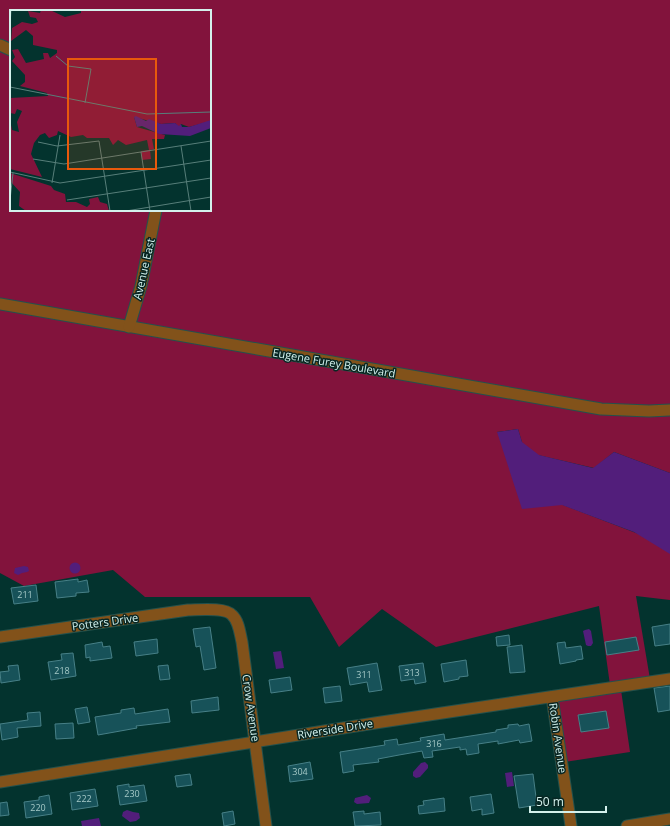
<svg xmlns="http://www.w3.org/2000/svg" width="670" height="826" font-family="'Open Sans',sans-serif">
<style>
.green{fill:#82133c;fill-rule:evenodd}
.water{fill:#521e7b}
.building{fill:#175259;stroke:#478087}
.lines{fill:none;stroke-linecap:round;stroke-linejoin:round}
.minor-casing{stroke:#24514c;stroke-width:13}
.minor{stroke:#82521a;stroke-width:11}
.labels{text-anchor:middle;stroke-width:3;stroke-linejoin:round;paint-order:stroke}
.number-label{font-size:9px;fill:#a5c9c7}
.street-label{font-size:11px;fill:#d4f1ec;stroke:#082724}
.inset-road{fill:none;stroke:#577f7a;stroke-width:1}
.view{fill:#e8590c;fill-opacity:0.15;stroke:#e8590c;stroke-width:2}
.inset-edge{fill:none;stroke:#d4f1ec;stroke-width:2}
</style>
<rect width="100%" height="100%" fill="#03332e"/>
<path class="green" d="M0,0h670v473l-56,-21 -20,16 -69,-16 -7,-23 -21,3 66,73 107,41v54l-34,-4 14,83 -30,4 10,69 -72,11 -7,-70 59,-8 -11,-79 -163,41 -54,-38 -43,38 -29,-50h-165l-32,-27 -89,16 -24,-13zM11,11h199v199h-199z"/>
<g class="water">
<polygon points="518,429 522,442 539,455 593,468 614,452 670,473 670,554 634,532 562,505 522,509 497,432"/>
<circle cx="75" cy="568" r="5.5"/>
<polygon points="24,566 28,567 29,571 27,572 22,573 18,575 14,573 15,568"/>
<polygon points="589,629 591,631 593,643 591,646 588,646 586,645 583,631 585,630"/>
<polygon points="281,651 284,668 276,669 273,652"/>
<polygon points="425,762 428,765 428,768 420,777 416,778 413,776 413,772 421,763"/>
<polygon points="512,772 514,786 507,787 505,773"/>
<polygon points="367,795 371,798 369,803 357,804 354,802 355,798"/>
<polygon points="127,810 133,812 139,813 140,818 136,821 130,822 122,816 123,812"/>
<polygon points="99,818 101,826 82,826 81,821"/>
</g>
<g class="building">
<polygon points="78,579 78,582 87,580 89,592 76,593 76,596 57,598 55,582"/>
<polygon points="36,585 38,601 14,604 11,588"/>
<polygon points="670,624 670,644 655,646 652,627"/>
<polygon points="210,627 216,668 204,670 200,646 196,647 193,629"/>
<polygon points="509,635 510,645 497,646 496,637"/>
<polygon points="636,637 639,650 607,655 605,642"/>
<polygon points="157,639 158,653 136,656 134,642"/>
<polygon points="102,642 103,647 110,646 112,658 90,661 90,657 86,658 85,645"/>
<polygon points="565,642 566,648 581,646 583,659 576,660 576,661 560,664 557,643"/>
<polygon points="522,645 525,672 510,673 507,647"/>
<polygon points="73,653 76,676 51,680 48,662 62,660 61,654"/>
<polygon points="466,660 468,676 459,677 459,679 444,682 441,664"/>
<polygon points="377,663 382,690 369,692 367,682 350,685 347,668"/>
<polygon points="423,663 426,682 415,684 414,679 401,681 399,666"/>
<polygon points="18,665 20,680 1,683 0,672 9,671 8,666"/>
<polygon points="168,665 170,679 160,680 158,666"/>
<polygon points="290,677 292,690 271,693 269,680"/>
<polygon points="340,686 342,701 325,703 323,688"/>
<polygon points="670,686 670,710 658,712 654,688"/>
<polygon points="218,697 219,710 192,713 191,701"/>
<polygon points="87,707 90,722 78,724 75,709"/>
<polygon points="134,708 135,714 168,709 170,722 136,726 137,728 98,735 95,717 121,713 121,710"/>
<polygon points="606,711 609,728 581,732 578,715"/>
<polygon points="40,712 41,726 17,728 18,737 2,740 0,724 28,720 27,713"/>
<polygon points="73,723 74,738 56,739 55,724"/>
<polygon points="518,724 519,726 529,724 532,741 520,743 519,740 498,744 498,741 478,744 479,753 467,755 466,749 460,750 460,747 432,751 433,757 424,758 422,751 399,755 378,759 379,762 353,765 354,771 343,773 340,752 385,745 384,741 397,739 398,745 421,741 420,738 444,734 445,740 496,732 496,730 508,728 508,725"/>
<polygon points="310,762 313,779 290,782 288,766"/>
<polygon points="190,774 192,785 177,787 175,776"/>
<polygon points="533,774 537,805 519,808 514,776"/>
<polygon points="129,784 129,787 144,785 147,801 120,805 117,786"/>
<polygon points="95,789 98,806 72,810 70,793"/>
<polygon points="491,794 494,813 482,815 482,809 472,811 470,797"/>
<polygon points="49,795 52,814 26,818 24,802 39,800 39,797"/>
<polygon points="444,798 445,811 419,814 418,806 424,805 423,801"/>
<polygon points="7,802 9,815 0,816 0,803"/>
<polygon points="233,811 235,824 224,826 222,813"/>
<polygon points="364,811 364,814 380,812 381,825 355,826 353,812"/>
</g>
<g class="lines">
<defs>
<g id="minor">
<polyline points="0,45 11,50"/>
<polyline points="0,304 601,409 649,411 670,410"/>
<polyline points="129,327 141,286 156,210"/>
<path d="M0,637l188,-27c10,0 37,-3 44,5 7,6 8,19 10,27l24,184"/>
<polyline points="552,697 571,826"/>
<polyline points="0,782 375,723 670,679"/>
<polyline points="627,826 670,819"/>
</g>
</defs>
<use href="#minor" class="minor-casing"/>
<use href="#minor" class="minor"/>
</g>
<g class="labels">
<g class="number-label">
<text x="25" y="598">211</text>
<text x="62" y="674">218</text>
<text x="412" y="676">313</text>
<text x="364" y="678">311</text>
<text x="434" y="747">316</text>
<text x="300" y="775">304</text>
<text x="132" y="797">230</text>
<text x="84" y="802">222</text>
<text x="38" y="811">220</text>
</g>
<g class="street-label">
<text transform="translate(144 269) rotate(-77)" y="4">Avenue East</text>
<text transform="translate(334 363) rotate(10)" y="4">Eugene Furey Boulevard</text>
<text transform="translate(105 622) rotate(-8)" y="4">Potters Drive</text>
<text transform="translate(251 708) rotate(82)" y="4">Crow Avenue</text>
<text transform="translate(335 729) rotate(-9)" y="4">Riverside Drive</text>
<text transform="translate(558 738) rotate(82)" y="4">Robin Avenue</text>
</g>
</g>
<g transform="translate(10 10)">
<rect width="201" height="201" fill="#03332e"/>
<path d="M31,0h9l15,7 16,-4v-3h130v111l-22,6 -8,-3 -2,3 -4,-4 -14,1 -27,-7 3,10 28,8 -1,4h-12l2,10 -4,1 1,9 -9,1 -1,-9 8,-1 -2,-10 -21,5 -8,-5 -5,5 -4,-7h-22l-4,-3 -12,2 -13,-6 -1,4 -8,3 -4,-5 -5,2 -6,8 -3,11 11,23 -32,-8v-49l2,10 7,2 -2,-10 5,-11 -5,-2 -2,5 -5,-1v-15l38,-2 -1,-3 -27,-7 5,-4v-7l-13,-14 3,-4 -3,-7 6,-1 8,14 18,-4 -1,-6h5l2,5 7,-5v-3l-24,-5v-9l-7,-6 -15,11 1,-13 10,-6 10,2 6,-2 -2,-4 -6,-1 -2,-6 12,2zM0,163l41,13 3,4 11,4 1,8h10l11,5 3,-3 -1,-5 9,-2 2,5 7,2 2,7h-83l-7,-5 1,-14 -10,-11z" fill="#82133c"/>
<path d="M126,106l10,5 3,-2 12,5 14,-1 4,3 2,-2 1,3h7l22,-7v8l-21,8 -31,-2 -17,-8 -5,1 -3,-10z" fill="#521e7b"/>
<path class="inset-road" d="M0,15l1,-15M46,46l12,10 23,3 -6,34M0,77l137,27 64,-2M28,132l19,4 42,-5 11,70M171,136l10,65M131,142l9,59M23,149l31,5 147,-23M0,162l50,11 151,-23M42,173l8,-48M0,190l3,-27M57,190l144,-22M116,201l85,-14"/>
<path class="view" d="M58,49h88v110h-88z"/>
<rect width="201" height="201" class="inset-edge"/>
</g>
<path d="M530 806v6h76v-6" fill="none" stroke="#d4f1ec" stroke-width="2"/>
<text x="536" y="806" font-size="12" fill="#d4f1ec" stroke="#082724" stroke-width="3" paint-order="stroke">50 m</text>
</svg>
